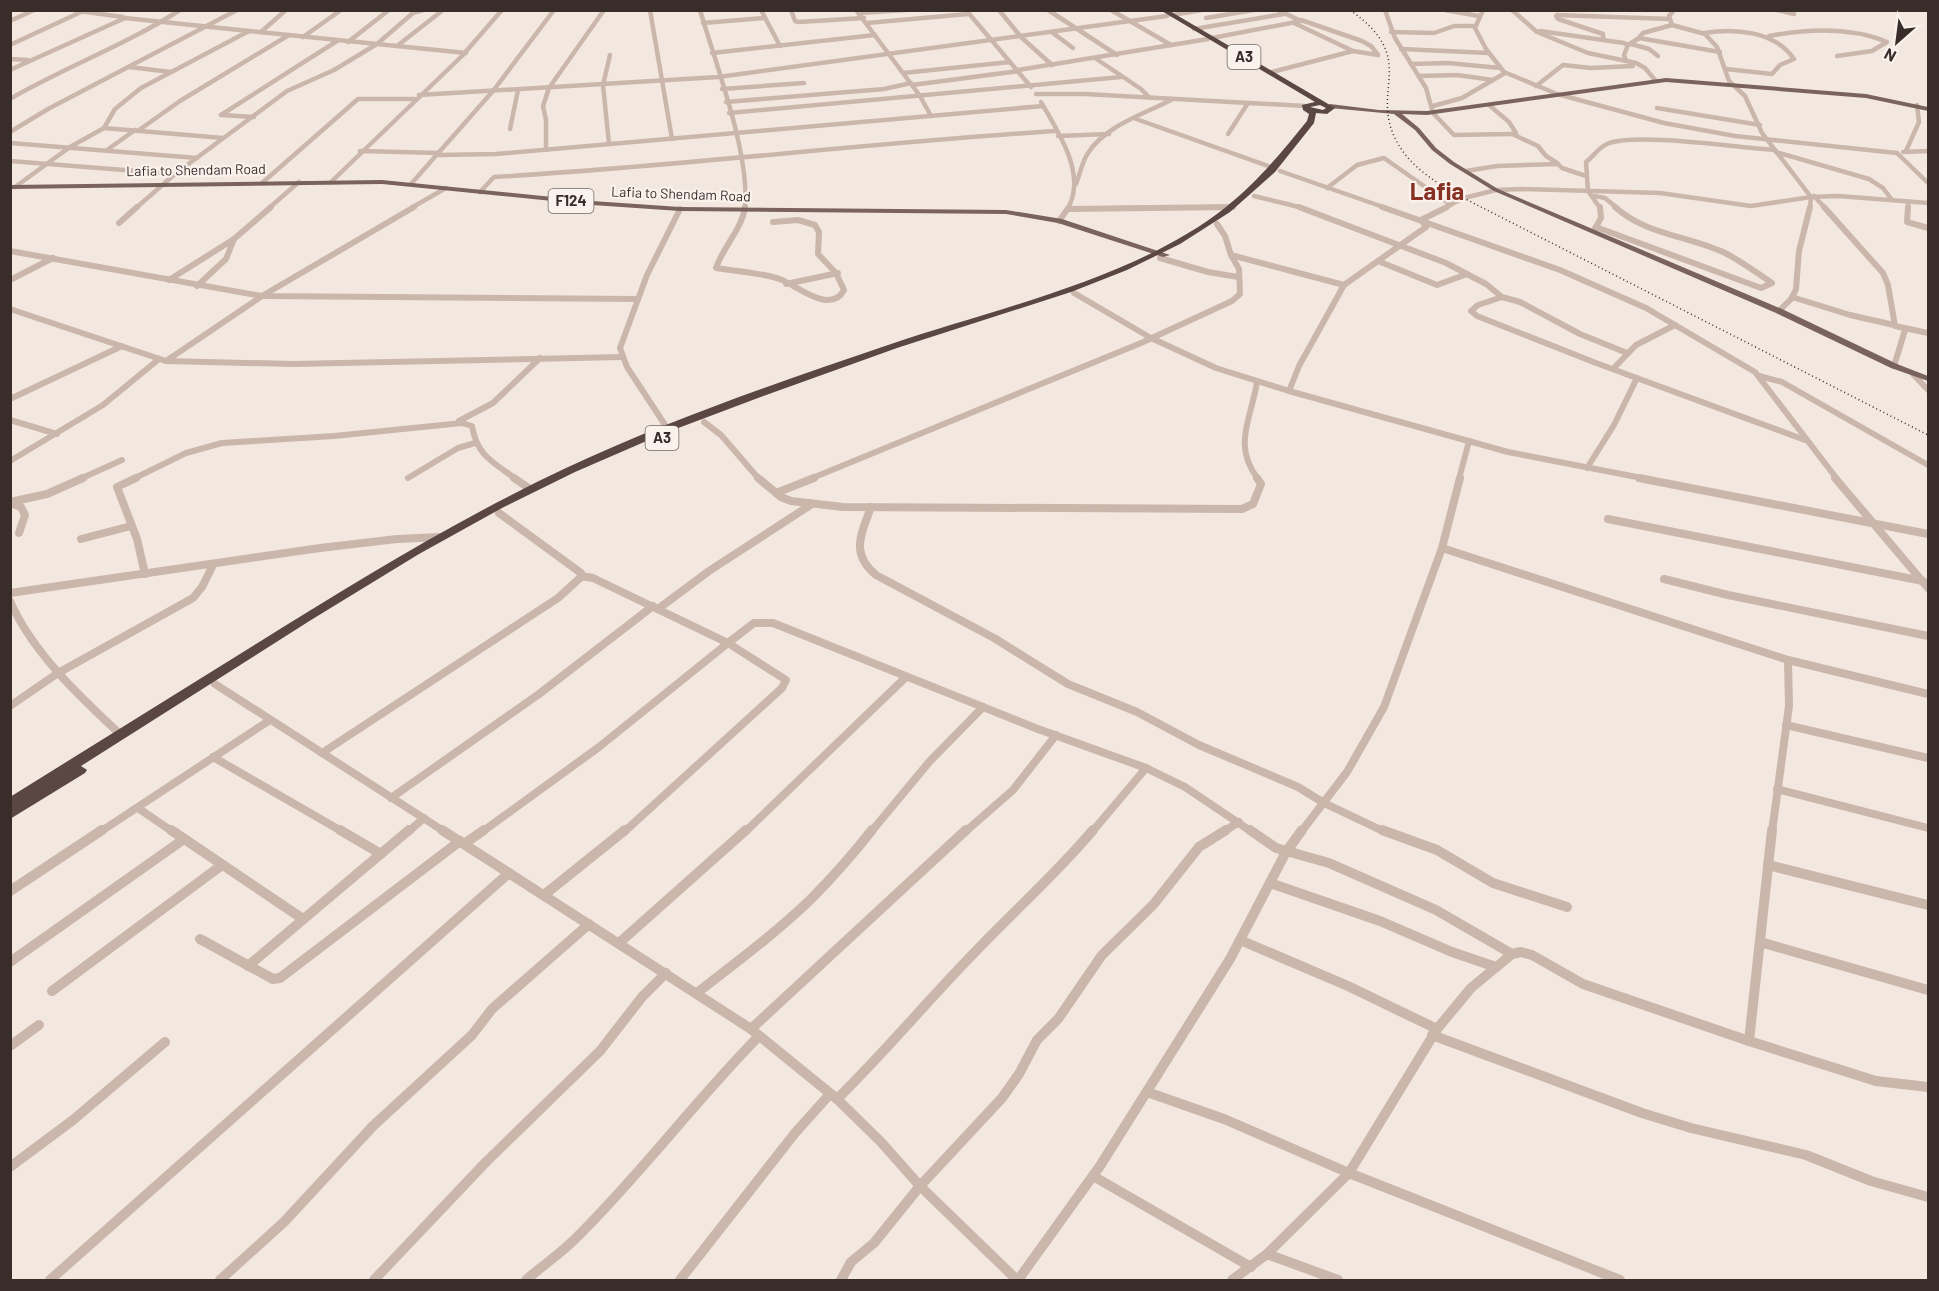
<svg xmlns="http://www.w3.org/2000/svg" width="1939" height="1291" font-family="Barlow,sans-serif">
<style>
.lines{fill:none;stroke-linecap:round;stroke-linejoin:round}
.minor-far3{stroke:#cbb6ab;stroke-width:4.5}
.minor-far2{stroke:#cbb6ab;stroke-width:6}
.minor-far1{stroke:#cbb6ab;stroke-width:8}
.minor{stroke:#cbb6ab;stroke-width:10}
.major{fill:#7a635c;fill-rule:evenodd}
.highway{fill:#5a4642;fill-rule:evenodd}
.rail{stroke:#392d2a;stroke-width:1.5;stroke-dasharray:1 3;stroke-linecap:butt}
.labels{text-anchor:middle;stroke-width:4.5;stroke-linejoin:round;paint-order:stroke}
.far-street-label{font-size:14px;fill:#392d2a;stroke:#faf2ec}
.shield{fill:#faf2ec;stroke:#736864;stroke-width:1.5}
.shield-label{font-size:15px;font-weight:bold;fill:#392d2a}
.far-town-label{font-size:24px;font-weight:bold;fill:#873125;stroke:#faf2ec}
</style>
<rect width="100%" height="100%" fill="#f3e8e0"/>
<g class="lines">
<g class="minor-far3">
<polyline points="650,10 672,139"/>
<path d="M700,10c16,55 50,143 45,198"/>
<polyline points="761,10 780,46"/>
<polyline points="791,10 795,21 799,22 864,18"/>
<polyline points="856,10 920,96 931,116"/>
<polyline points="966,10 1031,87"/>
<polyline points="999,10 1021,37 1052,65"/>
<polyline points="1048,10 1117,55"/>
<polyline points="1111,10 1171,45"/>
<polyline points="1385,10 1395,38 1426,88 1433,113 1454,135 1512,134"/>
<polyline points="1445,10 1479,16"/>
<polyline points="1483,10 1475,28 1486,49 1504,72 1557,94 1664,123 1735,136 1897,153 1928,183"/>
<polyline points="1512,10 1537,32 1588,53 1636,63 1645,68 1655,80"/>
<polyline points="1674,10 1669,16 1672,25 1705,34 1717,47 1729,81 1745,96 1762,133 1811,197 1810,208"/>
<polyline points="1777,10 1794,14"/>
<polyline points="79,11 123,17"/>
<polyline points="860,13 906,10"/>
<polyline points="1172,15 1202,10"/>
<polyline points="1557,15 1670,19"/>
<polyline points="1556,16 1558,19 1603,34 1603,39"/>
<polyline points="1206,18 1254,10"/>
<polyline points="1301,20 1362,41 1371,46 1378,55"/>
<polyline points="10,21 34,10"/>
<polyline points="703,23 765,18"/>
<polyline points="867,23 968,14"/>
<polyline points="1294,23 1353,51 1378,55"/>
<polyline points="1194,29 1284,14"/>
<polyline points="1540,31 1624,43 1628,45 1624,55 1626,61"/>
<polyline points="261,32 286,10"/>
<polyline points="1391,32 1434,33 1454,26 1475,26"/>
<polyline points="1053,33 1073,48"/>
<path d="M1704,33c31,-5 71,-2 90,26l-14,6 -8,9 -46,-5"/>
<path d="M1769,36c38,-7 82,-9 118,6l-15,9 -35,5"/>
<polyline points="303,37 341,10"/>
<polyline points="1212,38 1301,21 1278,10"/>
<polyline points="1638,39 1643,33 1672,25"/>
<polyline points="348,42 389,10"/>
<polyline points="1631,44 1649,49 1658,56"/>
<polyline points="10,45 83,11"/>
<polyline points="1628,45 1639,38 1720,52"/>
<polyline points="397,46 443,10"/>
<polyline points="1401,49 1489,53"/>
<polyline points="712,53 875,35"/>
<polyline points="1095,58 1141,89 1150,98"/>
<polyline points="10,59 28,60"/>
<polyline points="1411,64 1448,63 1500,68"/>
<polyline points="129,67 171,72"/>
<polyline points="10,70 125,18 249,31"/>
<polyline points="1018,70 1208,39"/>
<polyline points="1272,72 1353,51"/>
<polyline points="903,73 1010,62"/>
<polyline points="1419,76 1457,75 1493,80"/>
<polyline points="912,85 1019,71"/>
<polyline points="1536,86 1563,65 1591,68 1633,66"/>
<polyline points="722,89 804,83"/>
<polyline points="1036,94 1085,94 1305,106"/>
<polyline points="419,95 718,77 1167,16"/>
<path d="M10,99c55,-32 116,-54 170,-89"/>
<polyline points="726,102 884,89 911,83"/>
<path d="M1041,102c17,30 46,72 27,106"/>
<polyline points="1489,105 1509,122 1516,133 1512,134 1538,146 1546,156 1557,163"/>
<polyline points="1433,106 1462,98 1505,73"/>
<polyline points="1657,108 1760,125"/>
<polyline points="729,113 1121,77"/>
<polyline points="221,115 337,41"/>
<polyline points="221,115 254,117"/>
<polyline points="1136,119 1274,168"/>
<polyline points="104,128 223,138"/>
<polyline points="510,129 518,90"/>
<polyline points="139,130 180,101 289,35"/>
<polyline points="10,132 48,109 237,10"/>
<polyline points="1228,134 1248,103"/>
<polyline points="1058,136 1109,134"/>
<polyline points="10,143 197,158"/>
<polyline points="609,144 603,85 610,55"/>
<polyline points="107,150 135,130"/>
<polyline points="546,150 546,120 543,106 549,88 604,10"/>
<polyline points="360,151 440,153"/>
<polyline points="1906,151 1919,122 1917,105"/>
<polyline points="1776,152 1869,179 1883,188 1892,200"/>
<polyline points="1903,152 1928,151"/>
<polyline points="439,155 496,154 1043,106"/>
<polyline points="10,161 175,174"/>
<polyline points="1280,171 1386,208"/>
<polyline points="1466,171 1497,166 1558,164 1562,168 1586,176"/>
<polyline points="331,182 462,56 502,10"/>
<polyline points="262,183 358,99 415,99"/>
<polyline points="411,184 493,91 554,10"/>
<path d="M1076,184c4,-10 6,-22 12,-31 17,-27 56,-39 83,-53"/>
<polyline points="15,187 70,147 104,128 115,109 141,88 249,31 466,53"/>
<polyline points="1327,188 1357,165 1384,158 1451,205"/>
<path d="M480,192l14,-15c188,-11 374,-34 562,-46"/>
<polyline points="1254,196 1303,208"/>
<polyline points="1594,196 1605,198 1617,208"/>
<polyline points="1814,196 1825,208"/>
<polyline points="136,208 175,174 287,91 334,70 377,44 413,13 423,10"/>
<polyline points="269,208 299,182"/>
<polyline points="411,208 446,188"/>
<polyline points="1118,208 1233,207"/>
<polyline points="1444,208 1464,198 1496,190 1521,189 1660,193 1751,206 1811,197 1838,196 1928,203"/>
<path d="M1600,208l-12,-17 -2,-29c7,-5 13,-15 21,-18 27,-12 133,4 168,6"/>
<polyline points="1908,208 1908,202"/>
</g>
<g class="minor-far2">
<path d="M745,207c-3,22 -22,40 -29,61 18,3 50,5 66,12 15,6 49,35 62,10l-8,-17 -18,-19 1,-22 -4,-7 -17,-5 -25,2"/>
<polyline points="1299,207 1446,263 1486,284 1502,297 1478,305 1471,311 1477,316 1596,363 1805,440"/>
<polyline points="1382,207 1560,270 1646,308 1755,372 1837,479"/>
<polyline points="1824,207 1883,273 1888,285 1895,326 1928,333"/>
<polyline points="1908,207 1907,222 1928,228"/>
<polyline points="1069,209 1233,207"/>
<polyline points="1059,221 1069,207"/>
<polyline points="119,223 137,207"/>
<polyline points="1217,224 1225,236 1231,255 1344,285 1426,227 1421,220 1447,207"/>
<path d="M1596,227l165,61 11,-5c-15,-10 -31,-22 -47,-30 -36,-17 -79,-18 -110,-46"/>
<polyline points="1594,230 1601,218 1600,207"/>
<polyline points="10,251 262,296 638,299"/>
<polyline points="1160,258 1208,272 1238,277"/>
<polyline points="1378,261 1437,285 1467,274"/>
<polyline points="10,280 53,258"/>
<polyline points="169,280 234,239 271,207"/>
<polyline points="786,284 838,273"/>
<polyline points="197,286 226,259 234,239"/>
<polyline points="1074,293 1151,338 1216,368 1289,391 1508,452 1647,479"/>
<polyline points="1502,297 1520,302 1580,334 1627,353"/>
<polyline points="1792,297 1850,315 1894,325"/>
<polyline points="10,309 166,361 293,364 622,357"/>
<polyline points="1779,311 1792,298 1796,289 1799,251 1810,207"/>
<polyline points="166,361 262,296 414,207"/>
<polyline points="1894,366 1905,330"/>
<polyline points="1613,369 1636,345 1675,325"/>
<polyline points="1913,374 1928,390"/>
<polyline points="1759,376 1782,382 1928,465"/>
<path d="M1257,382c-6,38 -25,63 1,97"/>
<polyline points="1289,391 1299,366 1344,285"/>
<polyline points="10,399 122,346"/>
<polyline points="10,420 57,434"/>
<polyline points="459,421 493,403 540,358"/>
<polyline points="704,422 721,435 759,479"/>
<polyline points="671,434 627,367 620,348 647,275 680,209"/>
<polyline points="10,461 103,405 159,359"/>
<polyline points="1587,468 1614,425 1637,378"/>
<polyline points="408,478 458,448 475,443"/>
<polyline points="80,479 122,460"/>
<path d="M133,479l53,-26 36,-10 112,-7 128,-13 10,3c5,30 21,36 44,53"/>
<polyline points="810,479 1141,343 1232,301 1240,294 1239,269 1231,255"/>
<polyline points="1459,479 1469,441"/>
</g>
<g class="minor-far1">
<polyline points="136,478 117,487 137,539 145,574"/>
<polyline points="514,478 530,489"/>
<polyline points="758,478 781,497 791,501 843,507 1242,509 1253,504 1261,484 1257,478"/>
<polyline points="1639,478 1928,534"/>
<polyline points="1835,478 1928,588"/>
<polyline points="776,493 814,478"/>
<polyline points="10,502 47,494 83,478"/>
<polyline points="10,503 21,507 25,515 19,533"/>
<path d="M871,507c-10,28 -21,46 5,68l118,63 74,46 69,28 62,33 99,42 26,16 61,29"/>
<polyline points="1608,519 1923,581"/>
<polyline points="81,539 131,526"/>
<polyline points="1442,548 1788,660 1928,694"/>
<polyline points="581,576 593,578 728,643 754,623 773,623 1038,729 1146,768 1185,787 1252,832"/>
<polyline points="1664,579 1728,595 1928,636"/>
<polyline points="10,593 320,548 397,539 440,537"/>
<path d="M10,601c22,51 71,97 111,134"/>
<polyline points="658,609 709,571 812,504"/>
<polyline points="215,684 445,832"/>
<polyline points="10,706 58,673 193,598 202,587 213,565"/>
<polyline points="1786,725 1928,758"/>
<polyline points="322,753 558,598 580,578 581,573 499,513"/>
<polyline points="213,757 343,832"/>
<polyline points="1777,789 1928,828"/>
<polyline points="391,798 539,694 653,606"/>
<polyline points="138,808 173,832"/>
<polyline points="100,832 270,720"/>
<polyline points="408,832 424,818"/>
<polyline points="482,832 599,747 728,643 786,680 782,688 624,832"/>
<polyline points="745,832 906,677"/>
<polyline points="871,832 930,761 983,707"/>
<polyline points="965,832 1013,790 1056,735"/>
<polyline points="1092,832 1146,768"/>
<polyline points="1223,832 1239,822"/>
<polyline points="1301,832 1347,772 1384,707 1442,548 1460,478"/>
<polyline points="1772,832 1789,706 1788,660"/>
</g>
<g class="minor">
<polyline points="171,830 303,919"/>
<polyline points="340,830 381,854"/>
<polyline points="442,830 751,1029 837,1099 881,1142 920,1186 1017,1280"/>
<polyline points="1250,830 1276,848 1329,863 1436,910 1512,954"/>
<polyline points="1382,830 1437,850 1493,883 1567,907"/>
<polyline points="464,844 484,830"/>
<polyline points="1768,865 1928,905"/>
<polyline points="1270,883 1380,921 1452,952 1496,967"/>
<polyline points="10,891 102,830"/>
<polyline points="544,895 625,830"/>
<polyline points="200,939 273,979 280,978 460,841"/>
<polyline points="1240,940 1348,986 1437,1029"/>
<polyline points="1760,942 1928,990"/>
<polyline points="619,943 746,830"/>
<polyline points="10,962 184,839"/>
<polyline points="248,966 409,830"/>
<polyline points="52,991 222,865"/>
<path d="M697,993c38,-30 79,-60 114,-94 22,-22 42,-45 61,-69"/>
<polyline points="751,1029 966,830"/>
<polyline points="1432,1035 1642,1113 1691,1128 1806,1155 1871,1181 1928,1197"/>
<polyline points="1749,1041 1772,830"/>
<polyline points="10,1046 39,1025"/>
<polyline points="1147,1092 1224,1119 1349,1173 1620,1280"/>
<path d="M837,1099c48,-47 91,-99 138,-147 39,-41 81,-78 118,-122"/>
<polyline points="10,1167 73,1120 165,1042"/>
<polyline points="1093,1176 1251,1267"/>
<polyline points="1267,1254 1338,1280"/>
<polyline points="50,1280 509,873"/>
<polyline points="220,1280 284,1222 373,1126 472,1035 492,1009 589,924"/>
<polyline points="374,1280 486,1162 600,1051 642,997 666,973"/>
<path d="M526,1280c16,-14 34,-26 49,-41 65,-64 120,-138 184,-203"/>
<polyline points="680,1280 795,1133 830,1094"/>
<polyline points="841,1280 851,1262 874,1243 920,1186 1002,1098 1019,1074 1037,1040 1058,1019 1102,955 1153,905 1199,847 1226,830"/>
<polyline points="1018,1280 1100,1166 1230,959 1286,852 1302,830"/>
<polyline points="1232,1280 1267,1254 1349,1173 1437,1029 1471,988 1512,954 1521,952 1532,955 1583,984 1749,1041 1876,1081 1928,1087"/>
</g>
<g class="major">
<polygon points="1666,78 1866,94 1928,107 1928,111 1866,98 1666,82 1427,115 1402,114 1419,128 1436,148 1454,162 1498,189 1782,309 1897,364 1928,376 1928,381 1891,368 1776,313 1494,191 1450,164 1432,150 1415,130 1394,114 1330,108 1327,106 1330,104 1379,110 1427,111"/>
<polygon points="382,180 592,201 680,207 1006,210 1062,219 1170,255 1163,257 1058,223 1006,214 680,211 592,205 382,184 10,189 10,185"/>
</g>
<path class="highway" d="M1160,10h8l167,98 -8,6 -11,-1 -2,10 -39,49 -45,40 -50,32 -53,26 -56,22 -174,56 -139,50 -93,35 -90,39 -73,36 -83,46 -108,66 -230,146 6,4 -2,3 -75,46v-22c82,-51 164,-102 246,-153 101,-63 202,-125 310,-176 105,-49 216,-87 325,-124 107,-36 246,-66 335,-137 33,-27 55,-54 81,-86l2,-7 -6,-4 -1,-5 13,-3zM1320,105l6,3 -3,2 -13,-3z"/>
<path class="rail" d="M1350,10c71,50 18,79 47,132 17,32 57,51 88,67l443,226"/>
</g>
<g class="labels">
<g class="far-street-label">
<text transform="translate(196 170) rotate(-1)" y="5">Lafia to Shendam Road</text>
<text transform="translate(681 194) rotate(2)" y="5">Lafia to Shendam Road</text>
</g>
<g class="shield">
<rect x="1227.5" y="45" width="33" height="24" rx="4.5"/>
<rect x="548.5" y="189" width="45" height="24" rx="4.5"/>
<rect x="645.5" y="426" width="33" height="24" rx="4.5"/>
</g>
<g class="shield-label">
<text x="1244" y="62">A3</text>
<text x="571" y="206">F124</text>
<text x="662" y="443">A3</text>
</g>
<g class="far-town-label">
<text x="1437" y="200">Lafia</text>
</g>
</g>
<rect width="1939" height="1291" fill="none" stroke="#392d2a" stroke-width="24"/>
<g transform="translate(1897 42) rotate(208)" stroke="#faf2ec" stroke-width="4.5" paint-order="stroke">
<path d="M0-4.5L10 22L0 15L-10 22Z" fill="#392d2a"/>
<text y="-9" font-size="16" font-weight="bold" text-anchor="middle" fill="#392d2a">N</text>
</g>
</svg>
